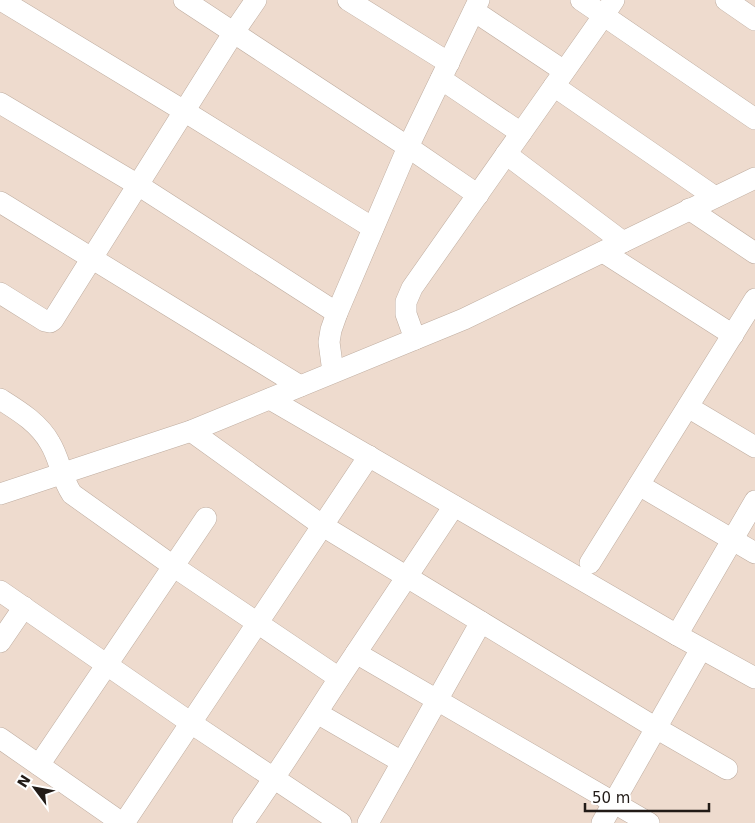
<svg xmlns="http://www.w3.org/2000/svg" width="755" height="823" font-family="'DejaVu Sans',sans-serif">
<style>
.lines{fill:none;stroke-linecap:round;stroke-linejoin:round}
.minor-casing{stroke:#bfada0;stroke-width:22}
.minor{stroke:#fff;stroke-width:21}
</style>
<rect width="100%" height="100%" fill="#eedbce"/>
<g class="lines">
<defs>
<g id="minor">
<polyline points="1,0 184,111 373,228"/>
<polyline points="184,0 408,147 478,195"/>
<polyline points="348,0 449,63"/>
<polyline points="581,0 755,119"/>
<polyline points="726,0 755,20"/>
<polyline points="474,11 564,71"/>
<polyline points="441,79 521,133"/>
<polyline points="554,86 715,197"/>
<polyline points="0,103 138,185 337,313"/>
<polyline points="506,154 623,242"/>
<polyline points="0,202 300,386"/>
<polyline points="689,209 755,253"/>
<polyline points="603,252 733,335"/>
<polyline points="0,293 45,321 50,322 53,320 234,32 256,0"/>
<polyline points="415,339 406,314 406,302 412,288 604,15 614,0"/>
<polyline points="333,372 329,342 331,330 337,313 408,147 479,0"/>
<path d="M0,399c19,12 39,24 50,44 10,16 11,35 22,51l101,72 166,112"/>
<polyline points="270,399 677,635 755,678"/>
<polyline points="688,407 755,447"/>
<polyline points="191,431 323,526 656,728 727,769"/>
<polyline points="639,485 755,553"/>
<polyline points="0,494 191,431 464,319 755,178"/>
<polyline points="590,563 755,299"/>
<polyline points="0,591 191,723 341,823"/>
<polyline points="677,635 755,501"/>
<polyline points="0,642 24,607"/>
<polyline points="356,653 649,823"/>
<polyline points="317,713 402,762"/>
<polyline points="0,738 122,823"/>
<polyline points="39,765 206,518"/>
<polyline points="124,823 369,456"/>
<path d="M243,823c34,-48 65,-97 97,-146 38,-57 76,-114 114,-171"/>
<polyline points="368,823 481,622"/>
<polyline points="602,823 701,649"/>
</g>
</defs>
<use href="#minor" class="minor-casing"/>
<use href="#minor" class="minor"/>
</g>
<g transform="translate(35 788) rotate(302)" stroke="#ffffff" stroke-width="4" paint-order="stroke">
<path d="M0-4L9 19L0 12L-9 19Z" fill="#221b17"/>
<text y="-8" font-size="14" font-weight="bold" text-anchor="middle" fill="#221b17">N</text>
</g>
<path d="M585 803v8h124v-8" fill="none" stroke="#221b17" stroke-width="2.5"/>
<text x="592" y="803" font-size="15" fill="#221b17" stroke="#ffffff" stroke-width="4" paint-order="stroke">50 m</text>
</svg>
